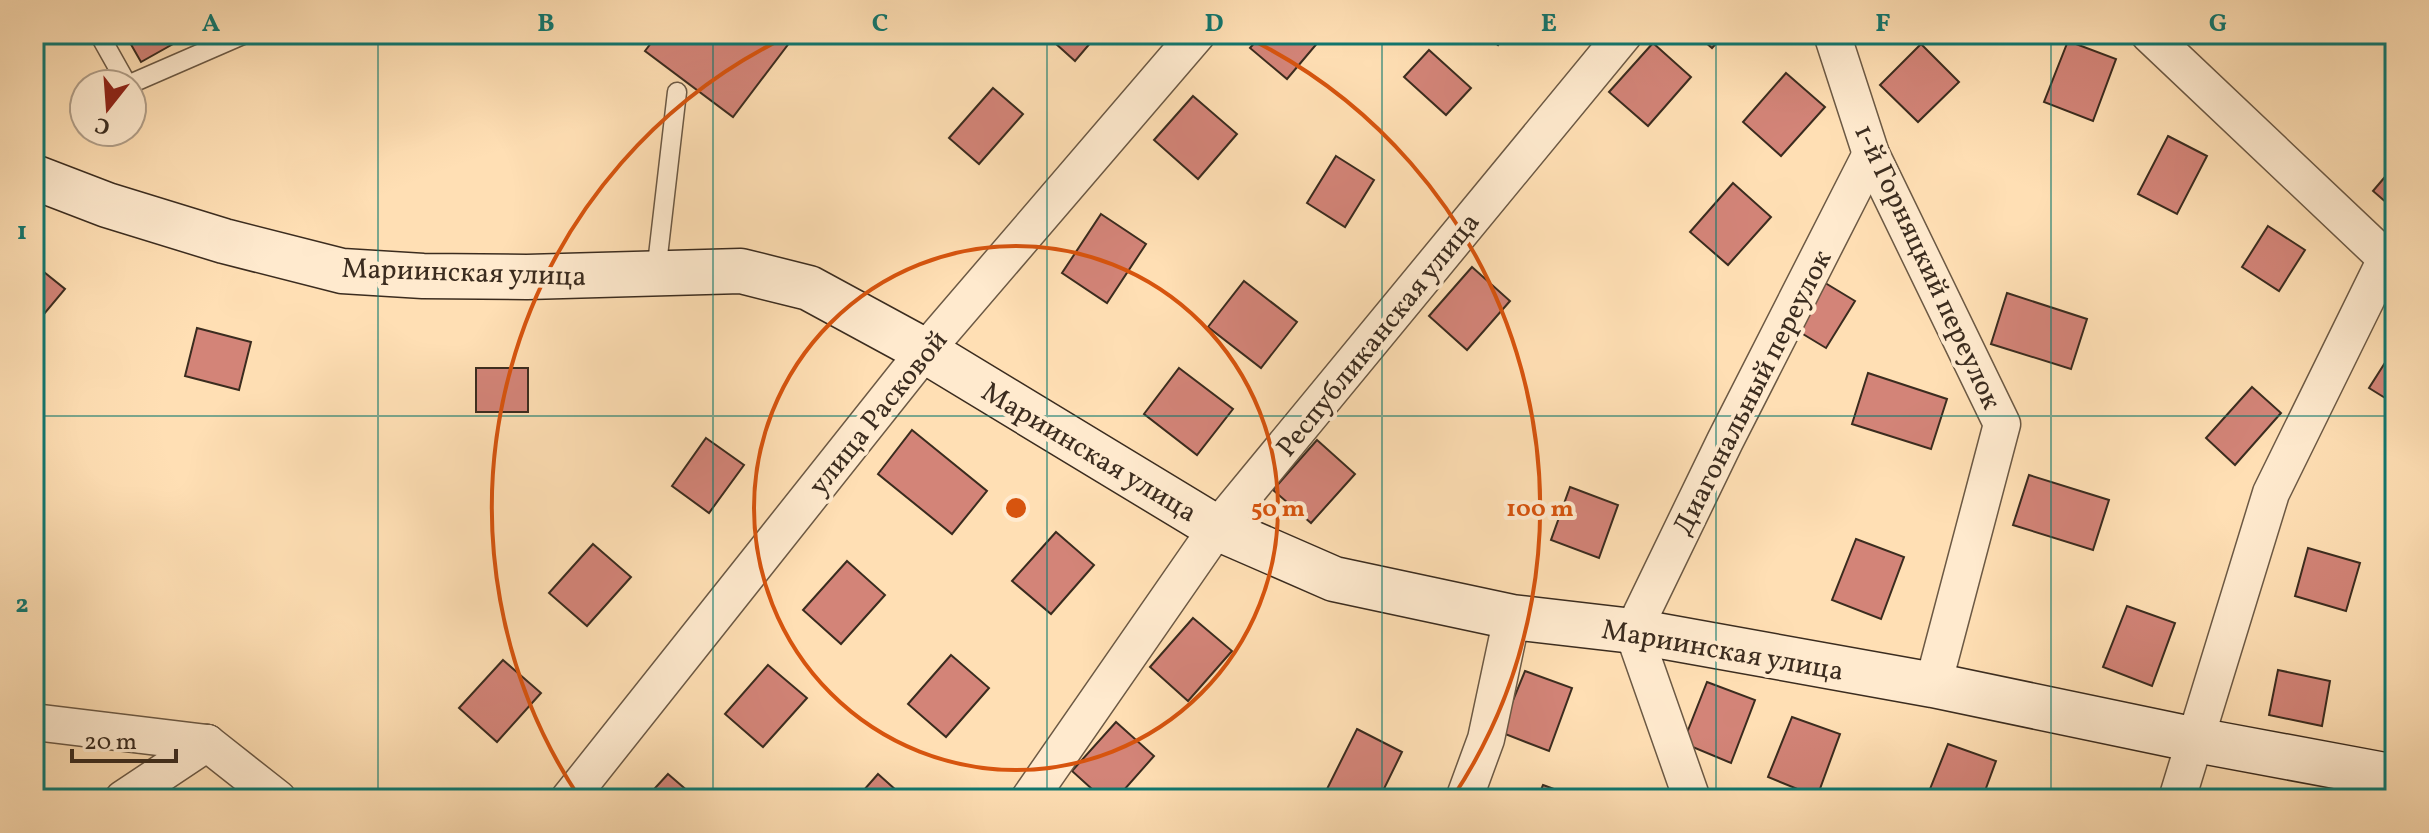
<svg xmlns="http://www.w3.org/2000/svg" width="2429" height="833" font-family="Vollkorn,serif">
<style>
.building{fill:#d38478;stroke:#3b2c1f;stroke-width:2}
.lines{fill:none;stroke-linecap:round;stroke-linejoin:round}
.lane-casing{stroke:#6c5944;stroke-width:21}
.street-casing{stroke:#6c5944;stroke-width:39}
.secondary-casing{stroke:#3b2c1f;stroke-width:47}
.lane{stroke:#ffeace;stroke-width:18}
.street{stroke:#ffeace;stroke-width:36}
.secondary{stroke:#ffeace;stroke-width:44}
.grid{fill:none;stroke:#0f766e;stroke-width:2;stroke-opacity:0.55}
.ring{fill:none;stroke:#d7540e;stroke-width:4}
.labels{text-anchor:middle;stroke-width:8;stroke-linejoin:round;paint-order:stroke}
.street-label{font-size:28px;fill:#3b2c1f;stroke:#ffeace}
.centre{fill:#d7540e;stroke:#ffeace;stroke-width:4}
.ring-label{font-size:24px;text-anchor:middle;font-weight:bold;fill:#d7540e;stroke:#ffeace;stroke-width:8;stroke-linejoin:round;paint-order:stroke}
.neatline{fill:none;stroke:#0f766e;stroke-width:3}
.grid-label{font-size:26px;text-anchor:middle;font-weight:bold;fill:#0f766e}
</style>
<rect width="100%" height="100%" fill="#ffdfb4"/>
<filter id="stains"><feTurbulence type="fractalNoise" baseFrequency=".0025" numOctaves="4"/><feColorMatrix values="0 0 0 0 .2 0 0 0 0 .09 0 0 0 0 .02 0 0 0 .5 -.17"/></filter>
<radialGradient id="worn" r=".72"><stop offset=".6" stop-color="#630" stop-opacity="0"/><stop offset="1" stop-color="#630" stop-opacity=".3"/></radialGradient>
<g class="building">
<polygon points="125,34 188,34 189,35 141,62"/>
<polygon points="658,34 796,34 733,117 645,51"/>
<polygon points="1045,34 1098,34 1075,61"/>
<polygon points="1262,34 1325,34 1287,79 1250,48"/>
<polygon points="1483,34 1505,34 1498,45"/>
<polygon points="1696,34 1725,34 1712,48"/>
<polygon points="2068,41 2116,59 2093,121 2044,102"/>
<polygon points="1653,43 1691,77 1648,126 1609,92"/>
<polygon points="1921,44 1959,82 1918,122 1880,85"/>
<polygon points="1429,50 1471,88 1446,115 1404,77"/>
<polygon points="1786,73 1825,107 1781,156 1743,122"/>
<polygon points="993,88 1023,114 979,164 949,138"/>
<polygon points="1193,96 1237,134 1198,179 1154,140"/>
<polygon points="2168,136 2207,156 2177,214 2138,194"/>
<polygon points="1336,156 1374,180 1345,227 1307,203"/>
<polygon points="2395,165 2395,210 2373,191"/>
<polygon points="1733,183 1771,217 1728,265 1690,232"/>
<polygon points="1101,214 1146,244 1107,303 1062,273"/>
<polygon points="2268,226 2305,250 2279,291 2242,267"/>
<polygon points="34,264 65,289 34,326"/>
<polygon points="1472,267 1510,301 1467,350 1429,316"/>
<polygon points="1817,278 1855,301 1826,348 1788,325"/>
<polygon points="1244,281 1297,322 1261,368 1208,327"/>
<polygon points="2007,293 2087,319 2071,369 1991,344"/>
<polygon points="197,328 251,342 239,390 185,376"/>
<polygon points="2395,347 2395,404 2369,388"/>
<rect x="476" y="368" width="52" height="44"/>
<polygon points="1179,368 1233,409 1197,455 1144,414"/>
<polygon points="1868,373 1947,399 1931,449 1852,424"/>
<polygon points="2252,387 2281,413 2235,465 2206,438"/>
<polygon points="912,430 987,491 952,534 878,474"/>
<polygon points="706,438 744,465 709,513 672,486"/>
<polygon points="1317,440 1355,474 1311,523 1273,490"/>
<polygon points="2029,475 2109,500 2093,550 2013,525"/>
<polygon points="1570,487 1618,505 1599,558 1551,540"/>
<polygon points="1056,532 1094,565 1051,614 1012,581"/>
<polygon points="1856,539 1904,557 1881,619 1832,600"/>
<polygon points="593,544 631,577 587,626 549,593"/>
<polygon points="2308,548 2360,563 2346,611 2295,596"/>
<polygon points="847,561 885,595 841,644 803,610"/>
<polygon points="2127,606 2175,623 2152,686 2103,667"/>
<polygon points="1193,618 1232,651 1188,701 1150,667"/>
<polygon points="951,655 989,688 946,737 908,704"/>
<polygon points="503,660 541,693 497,742 459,708"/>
<polygon points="768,665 807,698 763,747 725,714"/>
<polygon points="2278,670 2330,681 2322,726 2269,715"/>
<polygon points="1525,671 1572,688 1549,751 1500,732"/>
<polygon points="1707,682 1755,700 1731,763 1683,743"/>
<polygon points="1792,717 1840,734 1817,797 1768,777"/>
<polygon points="1116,722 1154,756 1116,799 1103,799 1072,771"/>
<polygon points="1357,729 1402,752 1379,799 1349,799 1327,789"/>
<polygon points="1948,744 1996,761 1982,799 1926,799"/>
<polygon points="668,774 697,799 645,799"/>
<polygon points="878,774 906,799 856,799"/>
<polygon points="1543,785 1581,799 1537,799"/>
</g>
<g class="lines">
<defs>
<g id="lane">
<polyline points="99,34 127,84"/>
<polyline points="130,84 245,34"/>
<polyline points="656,273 677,92"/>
</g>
<g id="street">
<polyline points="1832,34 1871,154 2002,424 1933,685"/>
<polyline points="2149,34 2395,267"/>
<polyline points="34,722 207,743"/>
<polyline points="207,743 278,799"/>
<polyline points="123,799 207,743"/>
<polyline points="569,799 925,351 1197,34"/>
<polyline points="1029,799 1217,528 1624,34"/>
<polyline points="1464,799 1486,739 1512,617"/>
<polyline points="1692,799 1633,631 1725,441 1871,154"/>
<polyline points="2177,799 2271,493 2386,259"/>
</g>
<polyline id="secondary" points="34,177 107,205 224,241 342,271 423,276 527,277 741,271 809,288 925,351 1217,528 1334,579 1512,617 1633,631 1933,685 2196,740 2395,777"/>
</defs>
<use href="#lane" class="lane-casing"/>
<use href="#street" class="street-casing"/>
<use href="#secondary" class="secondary-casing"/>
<use href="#lane" class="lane"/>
<use href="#street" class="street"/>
<use href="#secondary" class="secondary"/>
</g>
<path class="grid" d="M378,34v765M713,34v765M1047,34v765M1382,34v765M1716,34v765M2051,34v765M34,416h2361"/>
<g class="ring">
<circle cx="1016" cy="508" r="262"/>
<path d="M579 797A524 524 0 0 1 790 35M1242 35A524 524 0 0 1 1453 797"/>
</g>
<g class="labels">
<g class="street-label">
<text transform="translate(1929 266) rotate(65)" y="10">1-й Горняцкий переулок</text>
<text transform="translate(464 271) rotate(2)" y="10">Мариинская улица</text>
<text transform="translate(1377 334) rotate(-51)" y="10">Республиканская улица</text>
<text transform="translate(1751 392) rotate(-63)" y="10">Диагональный переулок</text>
<text transform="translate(877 412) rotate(-51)" y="10">улица Расковой</text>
<text transform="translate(1090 451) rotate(31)" y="10">Мариинская улица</text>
<text transform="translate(1723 649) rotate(10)" y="10">Мариинская улица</text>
</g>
</g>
<circle cx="1016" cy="508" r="12" class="centre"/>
<g class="ring-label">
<text x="1278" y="516">50 m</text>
<text x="1540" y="516">100 m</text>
</g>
<rect width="2429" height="833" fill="none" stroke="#ffdfb4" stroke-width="88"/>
<g transform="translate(108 108) rotate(197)"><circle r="38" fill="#ffeace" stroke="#b19e88" stroke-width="2"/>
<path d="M0-6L14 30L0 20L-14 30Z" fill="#8f2418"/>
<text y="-12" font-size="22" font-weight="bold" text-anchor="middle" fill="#3b2c1f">С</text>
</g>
<path d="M72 749v12h104v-12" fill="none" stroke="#3b2c1f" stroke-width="4"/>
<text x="84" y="749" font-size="24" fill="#3b2c1f" stroke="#ffeace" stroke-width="6" paint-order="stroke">20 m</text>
<rect x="44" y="44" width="2341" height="745" class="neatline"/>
<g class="grid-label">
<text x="211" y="31">A</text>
<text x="546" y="31">B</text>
<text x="880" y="31">C</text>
<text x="1214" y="31">D</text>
<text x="1549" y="31">E</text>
<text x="1883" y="31">F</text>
<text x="2218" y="31">G</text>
<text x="22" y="239">1</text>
<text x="22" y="612">2</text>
</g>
<rect width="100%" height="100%" filter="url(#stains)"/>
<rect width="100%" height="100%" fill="url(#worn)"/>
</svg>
